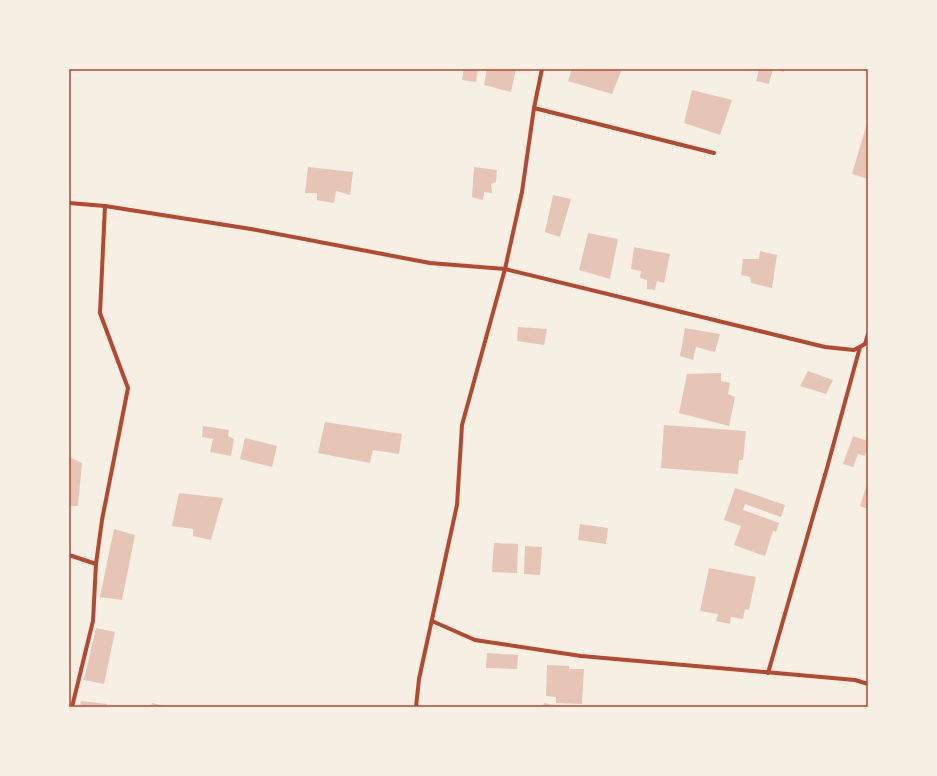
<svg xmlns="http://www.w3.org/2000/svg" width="937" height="776" font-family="'Work Sans',sans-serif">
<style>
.building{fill:#e6c5b7}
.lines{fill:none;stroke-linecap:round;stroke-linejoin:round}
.minor{stroke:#b5482f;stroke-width:4}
.neatline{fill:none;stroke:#b5482f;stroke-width:1.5}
</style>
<rect width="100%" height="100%" fill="#f6efe4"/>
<g class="building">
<polygon points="464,69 478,69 476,82 462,80"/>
<polygon points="487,69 516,69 511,92 484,85"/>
<polygon points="572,69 622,69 612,94 568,81"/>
<polygon points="759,69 773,69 769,84 756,81"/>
<polygon points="775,69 785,69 784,72"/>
<polygon points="692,90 732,100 720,135 684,123"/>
<polygon points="868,120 868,179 852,174"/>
<polygon points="308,167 353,172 350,195 336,191 334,203 317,200 317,193 305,193"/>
<polygon points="474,167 497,170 496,182 491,184 492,193 484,192 483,200 472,197"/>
<polygon points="553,195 571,199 560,237 545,232"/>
<polygon points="588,233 618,239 610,279 579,270"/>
<polygon points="634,247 670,254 664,283 657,281 655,290 647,289 647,280 640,278 641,271 631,269"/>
<polygon points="760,251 777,255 772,288 751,283 750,277 741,275 743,259 759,259"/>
<polygon points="518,327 547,329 544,345 517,341"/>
<polygon points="685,328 720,334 715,352 696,347 693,360 680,356"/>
<polygon points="808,371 833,380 826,394 800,386"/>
<polygon points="721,373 721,381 730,383 728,394 735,397 729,426 679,413 687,374"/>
<polygon points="325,422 402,434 399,454 373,450 370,463 318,453"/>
<polygon points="664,425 746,431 743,460 739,460 738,474 661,468"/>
<polygon points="203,426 229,430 228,436 234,439 231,456 210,452 213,439 202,437"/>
<polygon points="853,436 868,441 868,446 865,456 858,454 853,467 843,464"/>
<polygon points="245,438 277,446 272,467 240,459"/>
<polygon points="69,457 82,463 78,506 69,506"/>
<polygon points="868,481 868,509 860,506"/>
<polygon points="735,488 785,505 781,517 745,504 743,510 779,523 776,532 773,531 765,556 734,545 741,526 724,520"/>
<polygon points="179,493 223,498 211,540 193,536 193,529 172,526"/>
<polygon points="580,524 608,528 606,544 578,540"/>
<polygon points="114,529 135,535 122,600 100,597"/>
<polygon points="494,543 518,544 517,573 492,572"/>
<polygon points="525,546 542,547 540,575 524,574"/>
<polygon points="709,568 756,577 749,610 745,609 743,619 731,617 730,624 716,621 718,614 700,611"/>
<polygon points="96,628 115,632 104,684 84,680"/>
<polygon points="487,653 518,655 517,669 486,668"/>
<polygon points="547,665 569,666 569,669 584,669 582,704 556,703 556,697 546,696"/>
<polygon points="81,701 107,704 106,707 80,707"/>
<polygon points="152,703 165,706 165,707 151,707"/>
<polygon points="544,703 560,706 560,707 543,707"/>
</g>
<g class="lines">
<g class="minor">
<polyline points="534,108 714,153"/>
<polyline points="69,203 105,206 251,229 430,263 505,269 825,347 854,350 865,344 868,334"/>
<polyline points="69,555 96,564"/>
<polyline points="432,621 475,640 581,656 855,680 868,684"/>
<polyline points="768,673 827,468 860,347"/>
<polyline points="72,707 93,621 96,564 102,520 128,388 100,313 105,206"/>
<polyline points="416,707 419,679 457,505 462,425 505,269 522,192 534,108 542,69"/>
</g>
</g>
<rect width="937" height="776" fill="none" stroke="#f6efe4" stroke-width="140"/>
<rect x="70" y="70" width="797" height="636" class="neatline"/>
</svg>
